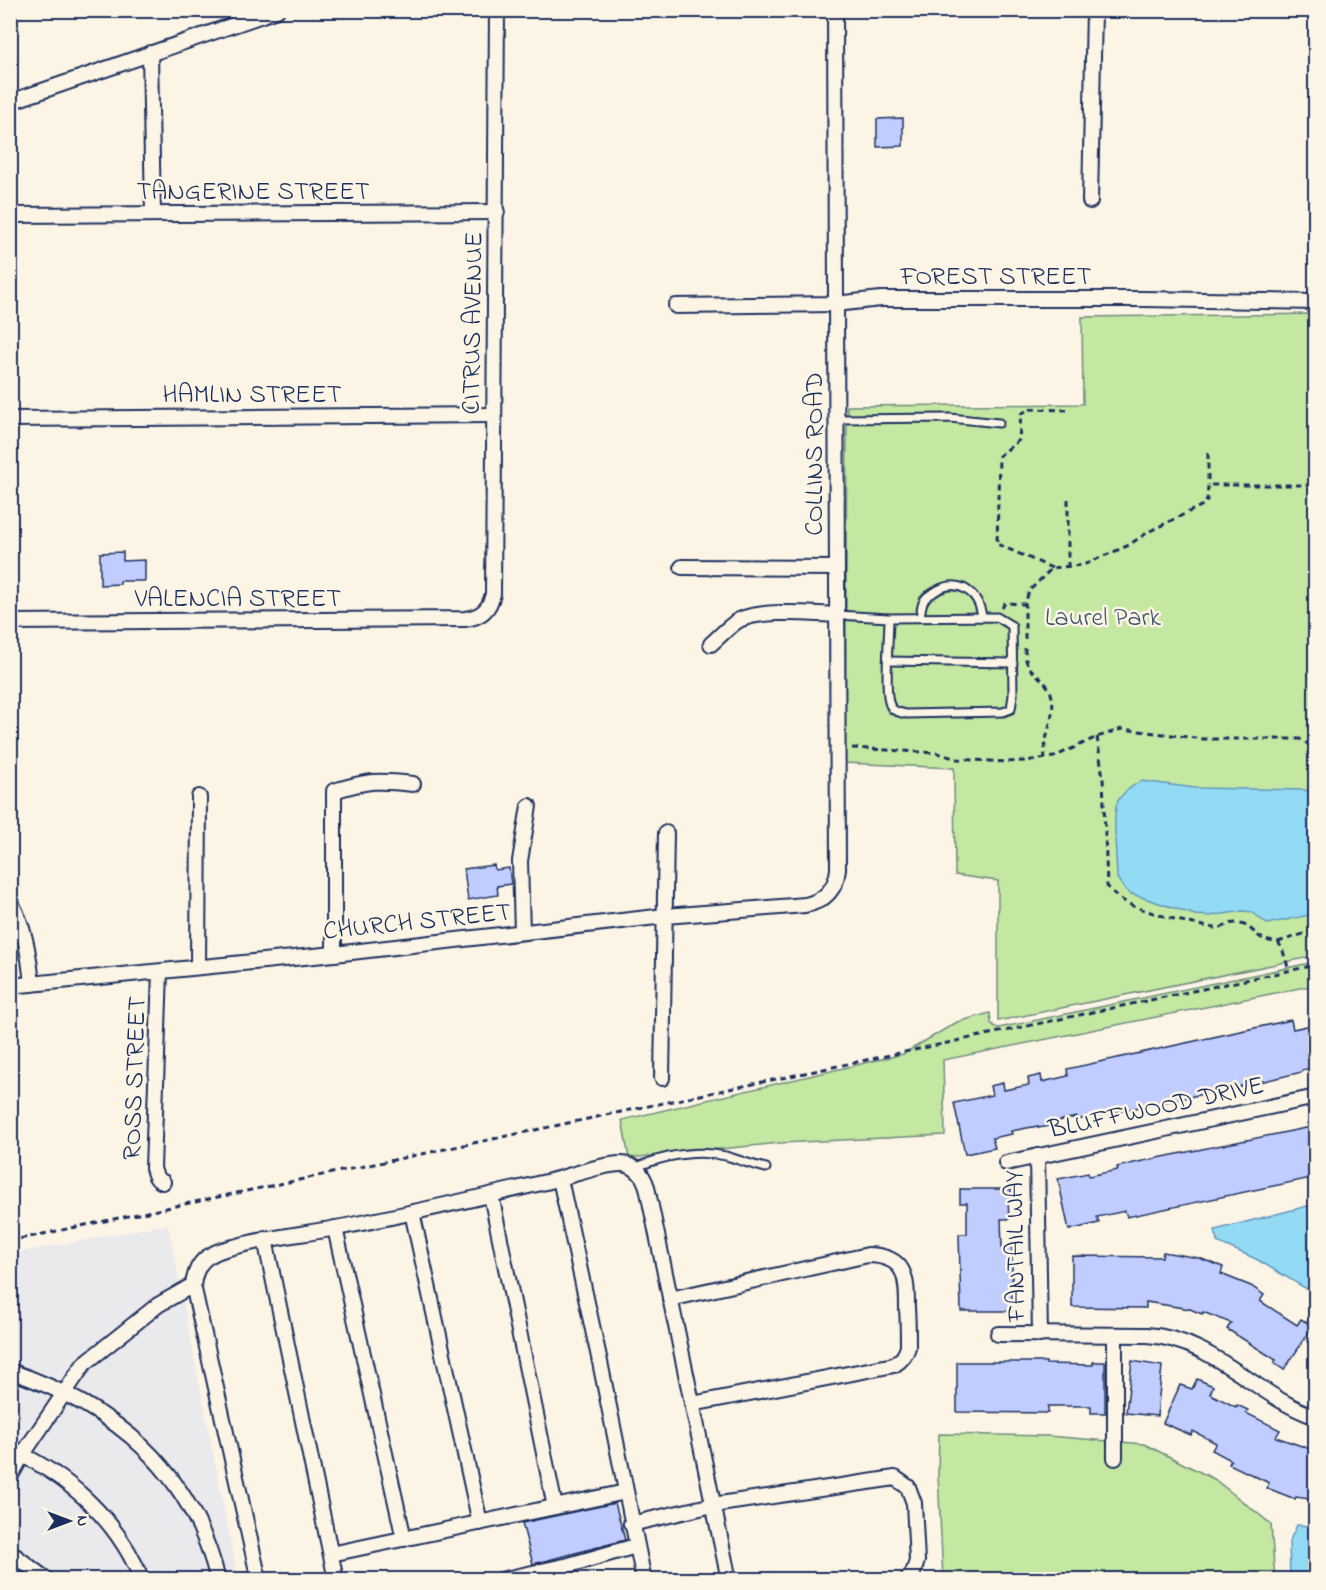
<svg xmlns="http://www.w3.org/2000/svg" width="1326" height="1590" font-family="'Indie Flower',sans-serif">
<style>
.built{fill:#eae9ec}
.green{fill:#c4e7a1;stroke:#708b80;stroke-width:1.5}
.water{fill:#93dbf5;stroke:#6396b9;stroke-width:1.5}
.building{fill:#c0cdfe;stroke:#1b2f5e;stroke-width:1.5}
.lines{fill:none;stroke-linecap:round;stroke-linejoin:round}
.service-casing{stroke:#1b2f5e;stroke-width:11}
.minor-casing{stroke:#1b2f5e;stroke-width:18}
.path{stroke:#1b2f5e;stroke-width:3;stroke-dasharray:6 4.5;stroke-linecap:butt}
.service{stroke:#fcf5e5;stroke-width:7}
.minor{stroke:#fcf5e5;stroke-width:14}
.labels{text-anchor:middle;stroke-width:5;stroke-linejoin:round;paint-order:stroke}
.street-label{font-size:26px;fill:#1b2f5e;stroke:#fcf5e5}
.park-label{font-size:26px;fill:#3d546b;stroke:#fcf5e5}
</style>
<rect width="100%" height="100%" fill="#fcf5e5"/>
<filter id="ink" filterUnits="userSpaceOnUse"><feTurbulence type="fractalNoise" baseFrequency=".0167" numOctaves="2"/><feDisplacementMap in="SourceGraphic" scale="12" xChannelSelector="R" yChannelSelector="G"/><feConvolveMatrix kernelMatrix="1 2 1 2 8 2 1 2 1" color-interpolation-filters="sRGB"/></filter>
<g filter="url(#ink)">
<polygon class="built" points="168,1224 238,1579 11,1580 11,1254"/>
<g class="green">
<polygon points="1315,314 1315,956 998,1021 998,881 955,875 954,768 845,763 847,406 1083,404 1082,317"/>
<polygon points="1315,962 1315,985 943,1060 945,1135 780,1143 629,1158 622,1120 903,1054 957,1022 990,1013 991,1023 995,1027 999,1028"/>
<polygon points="939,1434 1048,1436 1144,1444 1214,1479 1271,1524 1275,1579 943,1579 938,1474"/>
</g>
<g class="water">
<path d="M1141,781l54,7 110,2 11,8 -2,116 -47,10 -15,-12 -9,-1 -33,5 -15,-1 -66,-22 -6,-6 -6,-9c0,-15 -5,-64 0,-75 4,-10 16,-17 24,-22z"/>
<polygon points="1315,1204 1315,1294 1256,1259 1217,1242 1215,1230"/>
<polygon points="1297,1525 1315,1526 1315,1579 1290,1579 1289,1542"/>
</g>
<g class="building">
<polygon points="903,118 903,146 877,147 877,119"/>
<polygon points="123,552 123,561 145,560 145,581 120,581 120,584 100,585 100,553"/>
<polygon points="494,865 495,870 509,868 511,884 497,886 498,895 468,900 464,869"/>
<polygon points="1291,1020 1293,1029 1316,1024 1316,1067 1302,1070 1302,1072 1247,1085 1077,1120 1077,1117 1049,1123 1050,1126 1038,1128 1038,1126 1011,1131 1012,1134 992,1138 995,1148 965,1154 954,1103 992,1095 990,1086 1003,1083 1004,1090 1029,1085 1028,1078 1041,1075 1042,1082 1068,1076 1067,1069"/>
<polygon points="1316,1126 1316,1177 1127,1217 1125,1211 1097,1217 1099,1223 1069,1230 1058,1179 1088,1173 1089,1176 1118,1170 1117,1167 1138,1162"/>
<polygon points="960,1189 1011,1189 1011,1200 1008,1200 1009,1219 1001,1219 1002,1247 1012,1247 1012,1311 961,1311 959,1234 967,1234 967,1203 960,1203"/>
<polygon points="1163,1252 1199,1258 1223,1267 1221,1274 1251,1286 1264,1295 1260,1301 1297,1325 1301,1319 1313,1326 1284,1370 1274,1363 1276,1360 1227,1329 1231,1323 1203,1312 1202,1314 1190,1309 1146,1302 1146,1308 1072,1307 1072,1256 1162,1257"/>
<polygon points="1132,1361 1162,1366 1157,1416 1126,1413"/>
<polygon points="957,1362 1046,1362 1046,1364 1093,1365 1093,1362 1105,1362 1105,1413 1091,1413 1091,1406 1048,1406 1048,1413 957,1412"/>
<polygon points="1197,1379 1213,1386 1210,1394 1236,1407 1237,1405 1248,1410 1246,1413 1280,1430 1276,1437 1316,1451 1316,1500 1296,1497 1295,1499 1267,1488 1269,1483 1229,1464 1231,1460 1212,1450 1216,1443 1193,1431 1191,1435 1163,1423 1180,1385 1192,1389"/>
<polygon points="615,1503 625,1540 533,1564 522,1523"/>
</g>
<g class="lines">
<defs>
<g id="service">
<polyline points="837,419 950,418 999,423"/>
<path d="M837,615l52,3 108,-1 15,9 1,69 -2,14 -8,3 -97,2c-7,-2 -13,-2 -16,-9 -6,-13 -1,-70 -1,-87"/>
<path d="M920,617c1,-4 1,-10 3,-14 1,-5 6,-8 10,-10 23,-17 46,-2 49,24"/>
<polyline points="888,661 1013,663"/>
<path d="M634,1168c29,-12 61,-19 92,-12 13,4 26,9 40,12"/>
</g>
<g id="minor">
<polyline points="150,53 153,214"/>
<polyline points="10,102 277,10"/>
<polyline points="1090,201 1094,10"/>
<polyline points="10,215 497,212"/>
<polyline points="676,306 835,304 881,299 1143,299 1316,302"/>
<polyline points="10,419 494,415"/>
<polyline points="682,567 837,568"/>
<path d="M10,622l455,-3c16,-2 24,-9 28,-25l4,-584"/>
<path d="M711,644c9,-8 18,-18 28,-24 23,-11 73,-6 98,-5"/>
<path d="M10,901c15,26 19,53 22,83"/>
<polyline points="522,932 520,861 529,806"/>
<path d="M334,954v-163c34,-11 45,-11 79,-7"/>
<polyline points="198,967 199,797"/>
<path d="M160,972l-7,196c2,7 3,12 10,14"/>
<path d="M10,986l324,-32 331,-38 140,-11c20,-4 31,-16 33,-36l-3,-859"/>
<polyline points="662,1078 666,833"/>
<polyline points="1037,1156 1040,1335"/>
<polyline points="1006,1163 1316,1097"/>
<polyline points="560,1179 600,1362 644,1580"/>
<polyline points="491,1195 555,1507"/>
<polyline points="412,1212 480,1523"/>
<polyline points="335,1228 404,1539"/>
<polyline points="265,1239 336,1580"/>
<path d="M670,1299l198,-44c38,1 39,22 39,53 1,13 1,26 1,39 -3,9 -6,13 -14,18l-202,39"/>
<path d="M998,1334l149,1c67,4 108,61 169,82"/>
<path d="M10,1371c105,36 181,98 208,209"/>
<path d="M10,1449c58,26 108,71 132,131"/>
<polyline points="1115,1458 1115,1335"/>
<polyline points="10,1477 23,1454 84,1364 158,1305 193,1285"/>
<polyline points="631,1524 713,1505 895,1478 908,1487 914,1503 917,1561 913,1573 907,1580"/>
<polyline points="10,1552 47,1580"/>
<polyline points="331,1554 626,1492"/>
<path d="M259,1580l-66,-295c2,-13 6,-24 18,-30 9,-6 20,-7 30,-10 32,-8 63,-11 95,-17 70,-13 140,-30 210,-46 19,-4 58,-19 76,-18 13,1 21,10 25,23l82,393"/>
<polyline points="501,1580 569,1565 636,1546"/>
</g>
</defs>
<use href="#service" class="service-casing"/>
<use href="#minor" class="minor-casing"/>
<g class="path">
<polyline points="1208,453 1208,485"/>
<polyline points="1068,499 1068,565"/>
<polyline points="1052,568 997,544 999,456 1019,440 1021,414 1029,409 1067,410"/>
<polyline points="1002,608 1005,603 1025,604 1029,591 1052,568 1083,565 1127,546 1150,531 1205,504 1207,500 1208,485 1316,485"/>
<polyline points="1025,639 1025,604"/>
<path d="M1025,648c0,5 0,10 2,15 4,11 21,16 25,34 4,21 -10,41 -7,62"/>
<path d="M1097,737l6,41 4,108c7,8 13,13 22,18 13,7 77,25 90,24 8,-2 13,-7 22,-4 15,4 15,18 37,18l4,6 7,22"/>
<polyline points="852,748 937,753 957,759 1006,762 1025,761 1054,757 1097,737 1122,729 1204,739 1300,739 1316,749"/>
<polyline points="1278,942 1316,930"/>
<polyline points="10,1241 1316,965"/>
</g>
<use href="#service" class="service"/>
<use href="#minor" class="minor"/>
</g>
</g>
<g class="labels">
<g class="street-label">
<text x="253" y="199">TANGERINE STREET</text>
<text x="996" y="284">FOREST STREET</text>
<text transform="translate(471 323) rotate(-89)" y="9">CITRUS AVENUE</text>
<text x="252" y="402">HAMLIN STREET</text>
<text transform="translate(813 454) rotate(-90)" y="9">COLLINS ROAD</text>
<text x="238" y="606">VALENCIA STREET</text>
<text transform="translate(417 920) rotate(-6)" y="9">CHURCH STREET</text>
<text transform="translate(133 1078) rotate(-88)" y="9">ROSS STREET</text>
<text transform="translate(1156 1106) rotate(-12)" y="9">BLUFFWOOD DRIVE</text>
<text transform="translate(1014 1246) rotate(-91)" y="9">FANTAIL WAY</text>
</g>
<g class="park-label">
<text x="1103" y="625">Laurel Park</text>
</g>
</g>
<rect width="1326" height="1590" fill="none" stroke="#fcf5e5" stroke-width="36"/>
<rect x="18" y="18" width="1290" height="1554" fill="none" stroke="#1b2f5e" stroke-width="2" filter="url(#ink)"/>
<g transform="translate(69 1521) rotate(90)" stroke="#fcf5e5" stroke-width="4.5" paint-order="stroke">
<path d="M0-4.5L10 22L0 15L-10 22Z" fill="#1b2f5e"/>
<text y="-9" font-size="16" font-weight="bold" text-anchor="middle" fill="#1b2f5e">N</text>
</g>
</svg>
